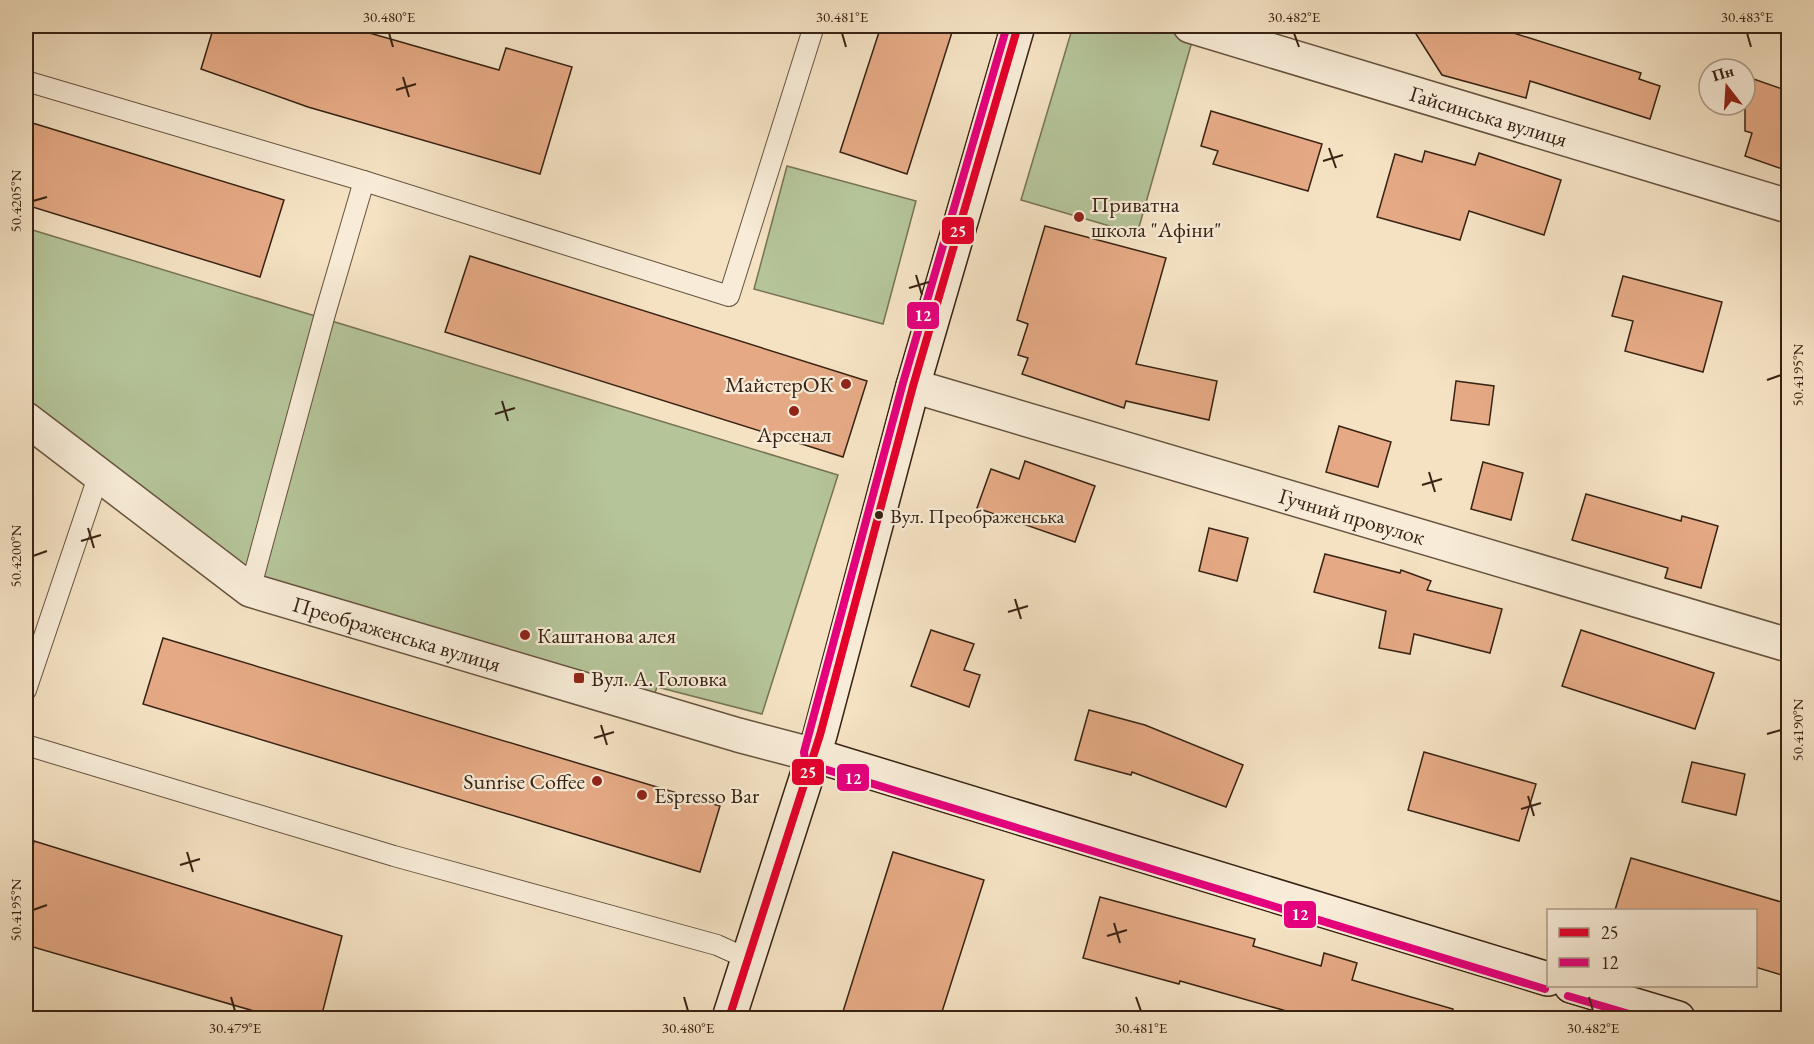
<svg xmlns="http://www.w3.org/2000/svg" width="1814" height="1044" font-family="'EB Garamond',serif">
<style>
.green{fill:#b5c499;stroke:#767356;stroke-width:1.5}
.building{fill:#e5aa85;stroke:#382213;stroke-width:1.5}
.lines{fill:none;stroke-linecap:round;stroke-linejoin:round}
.lane-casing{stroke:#67523f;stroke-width:22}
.street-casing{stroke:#67523f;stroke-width:36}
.secondary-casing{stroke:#382213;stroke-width:36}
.lane{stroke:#f8ecd8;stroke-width:20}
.street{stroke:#f8ecd8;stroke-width:33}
.secondary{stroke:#f8ecd8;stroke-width:33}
.bus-1-casing{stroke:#f8ecd8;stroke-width:12}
.bus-2-casing{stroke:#f8ecd8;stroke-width:12}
.bus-1{stroke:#e4002b;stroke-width:8}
.bus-2{stroke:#e5007d;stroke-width:8}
.ticks{fill:none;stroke:#382213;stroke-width:2}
.poi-dot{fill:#8f2418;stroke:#f8ecd8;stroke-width:2}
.bus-dot{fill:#382213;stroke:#f8ecd8;stroke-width:2}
.labels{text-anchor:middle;stroke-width:4.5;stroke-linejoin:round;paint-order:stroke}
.bus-label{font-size:20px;fill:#382213;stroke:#f8ecd8;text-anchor:start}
.street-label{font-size:22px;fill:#382213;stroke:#f8ecd8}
.poi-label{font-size:22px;fill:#382213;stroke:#f8ecd8;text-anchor:start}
.line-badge{stroke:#f8ecd8;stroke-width:2}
.badge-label{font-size:16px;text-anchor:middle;font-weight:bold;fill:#fff}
.neatline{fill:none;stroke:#382213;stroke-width:2}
.ticks-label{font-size:15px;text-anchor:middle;fill:#382213}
</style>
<rect width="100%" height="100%" fill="#f4e2c3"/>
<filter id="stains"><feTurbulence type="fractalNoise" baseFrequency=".00333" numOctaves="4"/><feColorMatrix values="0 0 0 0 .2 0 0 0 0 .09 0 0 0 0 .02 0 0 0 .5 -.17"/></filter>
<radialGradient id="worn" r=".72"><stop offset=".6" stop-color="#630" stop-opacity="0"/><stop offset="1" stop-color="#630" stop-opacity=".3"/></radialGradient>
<g class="green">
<polygon points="1073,26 1149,26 1193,38 1137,234 1021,200"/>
<polygon points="787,166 916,201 883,324 754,289"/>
<polygon points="26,228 838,475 762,714 657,687 652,701 255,582 26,406"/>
</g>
<g class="building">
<polygon points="214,26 345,26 499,70 506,48 572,67 540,174 308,107 201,69"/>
<polygon points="881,26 954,26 907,174 840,152"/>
<polygon points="1411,26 1506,26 1507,31 1641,73 1639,79 1660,86 1650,119 1530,81 1526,98 1442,75"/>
<polygon points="1745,76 1788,91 1788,171 1745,156 1752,133 1745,131"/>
<polygon points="1211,111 1322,144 1308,191 1213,164 1218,151 1201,146"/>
<polygon points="26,121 284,200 260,277 26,205"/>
<polygon points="1425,151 1475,165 1479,153 1561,180 1544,235 1469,211 1460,240 1377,217 1395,154 1422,162"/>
<polygon points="1045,226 1166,258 1136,364 1217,381 1209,420 1126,401 1124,408 1022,374 1028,358 1018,355 1028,324 1017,320"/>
<polygon points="470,256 867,381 843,457 445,332"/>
<polygon points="1623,276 1722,302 1703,372 1625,351 1633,321 1612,316"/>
<polygon points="1456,381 1494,386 1489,425 1451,420"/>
<polygon points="1339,426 1391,442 1378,487 1326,472"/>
<polygon points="1025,461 1095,486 1075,542 977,508 991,469 1019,479"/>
<polygon points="1483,462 1523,473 1511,520 1471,509"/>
<polygon points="1586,494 1681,521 1682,516 1718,526 1701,588 1665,578 1668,568 1572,540"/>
<polygon points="1209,528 1248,538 1237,581 1199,571"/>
<polygon points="1325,554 1400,573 1401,570 1431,581 1427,590 1502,609 1490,653 1414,634 1410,654 1379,648 1386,611 1314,592"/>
<polygon points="931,630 974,644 964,670 980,675 969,707 911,686"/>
<polygon points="1581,630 1714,673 1695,729 1562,686"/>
<polygon points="163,638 720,806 700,872 143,704"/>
<polygon points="1089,710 1145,725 1243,765 1226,807 1132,772 1131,775 1075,760"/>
<polygon points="1424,752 1536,784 1519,841 1408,810"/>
<polygon points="1692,762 1745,774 1736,815 1682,802"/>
<polygon points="34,841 342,936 321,1018 278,1018 26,945 26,872"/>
<polygon points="893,852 984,880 940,1018 841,1018"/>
<polygon points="1631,858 1788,904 1788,977 1755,967 1755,910 1615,910"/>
<polygon points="1100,897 1255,939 1253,946 1321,966 1324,953 1357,963 1352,980 1453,1009 1452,1018 1288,1018 1290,1012 1180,981 1179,984 1083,958"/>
</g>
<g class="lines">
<defs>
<g id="lane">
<polyline points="26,81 364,181 729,296 814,26"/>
<polyline points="250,590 325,314 364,181"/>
<polyline points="26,690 98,477"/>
<polyline points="26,745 394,856 717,945 748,959"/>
</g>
<g id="street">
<path id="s1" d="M1190,26l598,180"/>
<path id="s2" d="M913,386l875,259"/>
<path id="s3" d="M26,419l224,171 488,145 76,20"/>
</g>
<g id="secondary">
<polyline points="814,755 1548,979"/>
<polyline points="1571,986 1678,1018"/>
<polyline points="729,1018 820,735 913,386 1018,26"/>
</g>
</defs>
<use href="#lane" class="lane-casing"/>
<use href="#street" class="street-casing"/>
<use href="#secondary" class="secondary-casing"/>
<use href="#lane" class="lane"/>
<use href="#street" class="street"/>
<use href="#secondary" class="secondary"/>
<defs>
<polyline id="bus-1" points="729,1018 820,735 913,386 1018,26"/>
<g id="bus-2">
<polyline points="1007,26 903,383 804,752 805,760 811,765 1545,989"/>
<polyline points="1568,996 1643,1018"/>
</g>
</defs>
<use href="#bus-1" class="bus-1-casing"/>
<use href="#bus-2" class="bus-2-casing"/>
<use href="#bus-1" class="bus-1"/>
<use href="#bus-2" class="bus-2"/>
</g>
<path class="ticks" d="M389,33l4,14M842,33l4,14M1294,33l5,14M1747,33l4,14M403,77l6,20M396,90l20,-6M1329,148l7,20M1323,161l20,-6M33,201l14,-4M916,275l6,20M909,288l20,-6M1767,380l14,-5M502,401l6,20M495,414l20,-6M1429,472l6,20M1422,485l20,-6M88,528l6,20M81,541l20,-6M33,556l14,-5M1015,599l6,20M1008,612l20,-6M601,725l6,20M1767,734l14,-4M594,738l20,-6M1528,796l6,20M1521,809l20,-6M187,852l6,20M180,865l20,-6M33,910l14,-5M1114,923l6,20M1107,936l20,-6M231,997l4,14M684,997l4,14M1136,997l5,14M1589,997l4,14"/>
<g class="poi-dot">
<circle cx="1079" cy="217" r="6"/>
<circle cx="846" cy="384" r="6"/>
<circle cx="794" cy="411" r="6"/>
<circle cx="525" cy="635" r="6"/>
<rect x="573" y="672" width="12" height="12" rx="3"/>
<circle cx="597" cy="781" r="6"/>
<circle cx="642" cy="795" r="6"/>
</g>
<circle class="bus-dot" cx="879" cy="515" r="5"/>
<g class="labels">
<g class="bus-label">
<text x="890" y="523">Вул. Преображенська</text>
</g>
<g class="street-label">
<text dy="8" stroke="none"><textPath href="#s1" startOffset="312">Гайсинська вулиця</textPath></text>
<text dy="8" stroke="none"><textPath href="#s2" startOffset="458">Гучний провулок</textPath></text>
<text dy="8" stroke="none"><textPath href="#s3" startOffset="435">Преображенська вулиця</textPath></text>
</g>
<g class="poi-label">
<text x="1091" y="212">Приватна<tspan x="1091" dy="25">школа "Афіни"</tspan></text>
<text x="834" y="392" text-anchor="end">МайстерОК</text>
<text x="794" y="442" text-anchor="middle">Арсенал</text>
<text x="537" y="643">Каштанова алея</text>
<text x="591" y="686">Вул. А. Головка</text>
<text x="585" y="789" text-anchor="end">Sunrise Coffee</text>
<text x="654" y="803">Espresso Bar</text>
</g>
</g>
<g class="line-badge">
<rect x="941" y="216" width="34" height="29" rx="6" fill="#e4002b"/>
<rect x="906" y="301" width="34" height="29" rx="6" fill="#e5007d"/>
<rect x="791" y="758" width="34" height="28" rx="6" fill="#e4002b"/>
<rect x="836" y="763" width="34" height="29" rx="6" fill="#e5007d"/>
<rect x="1283" y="900" width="34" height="29" rx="6" fill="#e5007d"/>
</g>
<g class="badge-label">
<text x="958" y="237">25</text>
<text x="923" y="321">12</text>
<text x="808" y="778">25</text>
<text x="853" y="784">12</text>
<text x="1300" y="920">12</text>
</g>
<rect width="1814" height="1044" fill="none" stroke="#f4e2c3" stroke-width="66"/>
<rect x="1547" y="909" width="210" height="78" fill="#f8ecd8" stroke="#ab9b89" stroke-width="1.5"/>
<rect x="1559" y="928" width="30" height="9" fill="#e4002b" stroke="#ab9b89" stroke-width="1.5"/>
<text x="1601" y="939" font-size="18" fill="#382213">25</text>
<rect x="1559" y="958" width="30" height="9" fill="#e5007d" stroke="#ab9b89" stroke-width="1.5"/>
<text x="1601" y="969" font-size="18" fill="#382213">12</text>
<g transform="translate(1727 87) rotate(343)"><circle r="28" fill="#f8ecd8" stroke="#ab9b89" stroke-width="1.5"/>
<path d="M0-4.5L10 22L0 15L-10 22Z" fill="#8f2418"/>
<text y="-9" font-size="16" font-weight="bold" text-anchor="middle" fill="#382213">Пн</text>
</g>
<rect x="33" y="33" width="1748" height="978" class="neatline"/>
<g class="ticks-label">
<text x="389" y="22">30.480°E</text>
<text x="842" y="22">30.481°E</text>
<text x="1294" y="22">30.482°E</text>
<text x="1747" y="22">30.483°E</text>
<text transform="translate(16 201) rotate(-90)" y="5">50.4205°N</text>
<text transform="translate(1798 375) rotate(-90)" y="5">50.4195°N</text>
<text transform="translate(16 556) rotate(-90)" y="5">50.4200°N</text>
<text transform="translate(1798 730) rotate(-90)" y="5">50.4190°N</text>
<text transform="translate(16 910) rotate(-90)" y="5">50.4195°N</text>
<text x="235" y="1033">30.479°E</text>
<text x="688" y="1033">30.480°E</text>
<text x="1141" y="1033">30.481°E</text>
<text x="1593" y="1033">30.482°E</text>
</g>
<rect width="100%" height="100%" filter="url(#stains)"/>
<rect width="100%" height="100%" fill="url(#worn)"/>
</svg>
